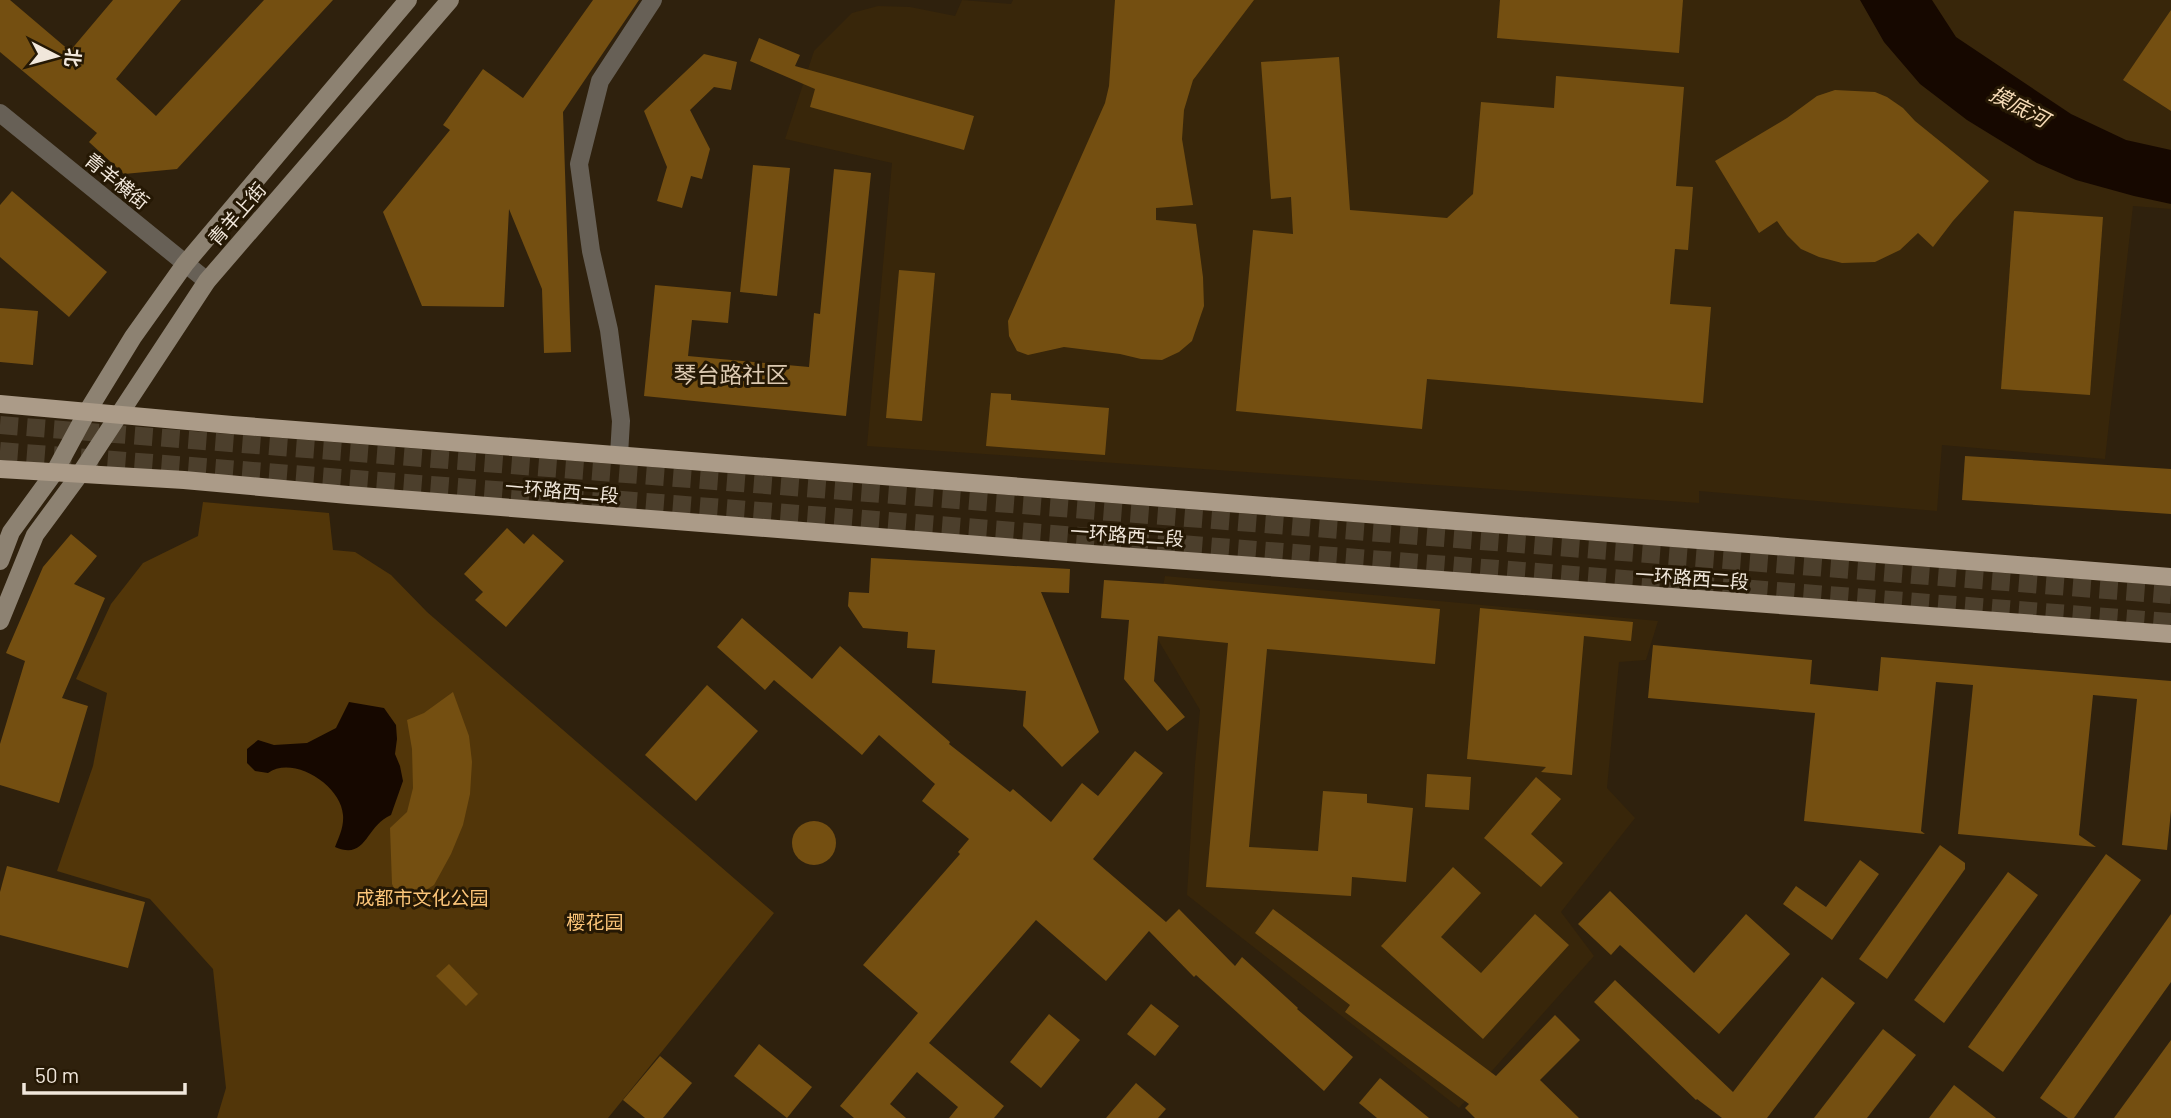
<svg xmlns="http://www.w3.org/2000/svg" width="2171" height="1118" font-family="Barlow,'Noto Sans SC',sans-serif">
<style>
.built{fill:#38260a}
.green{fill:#523609}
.water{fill:#160800}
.building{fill:#744f11}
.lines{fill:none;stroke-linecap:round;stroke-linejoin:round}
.primary-tunnel{stroke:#4c3f2c;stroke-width:18;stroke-dasharray:18 9;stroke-linecap:butt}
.minor{stroke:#676056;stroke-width:18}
.tertiary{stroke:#676056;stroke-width:18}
.secondary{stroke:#8d8272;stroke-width:18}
.primary{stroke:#ab9b88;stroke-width:18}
.labels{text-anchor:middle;stroke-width:6;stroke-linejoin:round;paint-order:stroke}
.street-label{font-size:19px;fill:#f1e7db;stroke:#251804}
.park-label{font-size:19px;fill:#fcc579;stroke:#251804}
.water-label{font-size:21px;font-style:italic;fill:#f6dbb7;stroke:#251804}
.quarter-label{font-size:23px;fill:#dcc9b1;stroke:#251804}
</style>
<rect width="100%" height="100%" fill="#2f210d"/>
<g class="built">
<polygon points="962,0 1011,4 1013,0 2171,0 2171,209 2133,206 2105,459 1942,445 1937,511 1699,491 1699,503 867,446 892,163 785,139 814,51 852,13 878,6 910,7 955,16"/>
<polygon points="1165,576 1658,621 1646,660 1619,662 1607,788 1635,818 1561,912 1594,956 1459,1108 1187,895 1195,764 1200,710 1154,633"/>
</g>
<polygon class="green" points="203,502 329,513 333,550 355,552 391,575 427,612 774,913 608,1118 217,1118 226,1088 213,969 150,899 57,871 93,766 107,693 76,679 111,604 143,563 198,536"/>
<g class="water">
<polygon points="1860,0 1932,0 1956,37 2071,114 2126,140 2171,150 2171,204 2134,196 2076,180 2037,163 1967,120 1920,84 1884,42"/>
<path d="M349,702l35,6 12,17 1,14 -2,15 5,12 3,15 -12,34c-26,11 -24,46 -56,32 4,-10 9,-20 8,-32 -2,-30 -50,-60 -75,-42l-13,-2 -8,-8v-14l11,-9 16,5 33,-2 29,-15z"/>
</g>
<g class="building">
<polygon points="0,0 10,0 70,51 113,0 181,0 116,79 156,116 264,0 333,0 177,169 124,174 89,142 97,133 0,52"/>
<polygon points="593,0 639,0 563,112 571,352 544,353 542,289 509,209 504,307 422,306 383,212 450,130 443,125 483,69 523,98"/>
<polygon points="1115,0 1254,0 1193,80 1184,110 1182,139 1193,205 1156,208 1156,220 1196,224 1203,277 1204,306 1192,341 1179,352 1162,360 1141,359 1120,354 1064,347 1028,355 1017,351 1009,336 1008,321 1105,103 1109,86"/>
<polygon points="1500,0 1683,0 1679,53 1497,38"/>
<polygon points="2171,10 2171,111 2123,80"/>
<polygon points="759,38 800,55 795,66 974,116 964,150 810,107 815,89 750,61"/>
<polygon points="704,54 737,62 731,90 714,87 690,110 710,149 702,179 691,176 682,208 657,201 667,167 644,111"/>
<polygon points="1339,57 1350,210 1447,218 1473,194 1481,102 1554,108 1556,76 1684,87 1676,186 1693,187 1688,250 1675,249 1670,304 1711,307 1703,403 1427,379 1422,429 1236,411 1253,230 1293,234 1291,197 1271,199 1261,62"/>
<polygon points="1835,90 1875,92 1887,97 1903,108 1915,121 1989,181 1953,221 1933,247 1918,233 1900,250 1875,262 1842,263 1819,257 1801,249 1787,235 1777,221 1759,233 1715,161 1787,118 1817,96"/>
<polygon points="753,165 790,168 777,296 740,292"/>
<polygon points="834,169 871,173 846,416 644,396 655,285 731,292 728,323 692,320 688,356 809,367 814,313 820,314"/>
<polygon points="12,191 107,272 69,317 0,257 0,205"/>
<polygon points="2014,211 2103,217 2090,395 2001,389"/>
<polygon points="899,270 935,273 922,421 886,418"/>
<polygon points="0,308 38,311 33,365 0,362"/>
<polygon points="991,393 1011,394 1011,400 1109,408 1105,455 986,446"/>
<polygon points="1965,456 2171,469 2171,514 1962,500"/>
<polygon points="507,528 524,544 533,534 564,561 506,627 475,600 483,592 464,574"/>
<polygon points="71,534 97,556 74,584 105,598 62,698 88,706 59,803 0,785 0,744 25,661 6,653 43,567"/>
<polygon points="871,558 1070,569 1069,593 1041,592 1099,732 1062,767 1023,726 1026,691 932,683 935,650 907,648 908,632 863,628 848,606 849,592 869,593"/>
<polygon points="1104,580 1166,584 1440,609 1435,664 1267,649 1249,847 1318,851 1323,791 1367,794 1367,803 1413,808 1406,882 1352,877 1351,896 1206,887 1228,643 1158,636 1154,681 1185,717 1167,731 1124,679 1129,620 1101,618"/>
<polygon points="1480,608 1633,622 1631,641 1584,636 1572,775 1541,772 1546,767 1467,759"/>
<polygon points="742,618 812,679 840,646 950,742 949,744 1010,792 1013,789 1051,822 1082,783 1098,796 1135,751 1163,773 1093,859 1166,922 1179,909 1235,966 1242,957 1298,1008 1297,1009 1353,1057 1324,1091 1196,975 1194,977 1149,931 1106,981 1036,920 929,1043 1004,1106 994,1118 949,1118 958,1107 917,1072 890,1104 906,1118 854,1118 840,1106 918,1013 863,965 960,854 958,852 969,839 922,801 935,784 879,735 862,755 774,680 765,690 717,647"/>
<polygon points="1653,645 1812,660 1810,684 1878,691 1881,657 2171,681 2171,811 2167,850 2122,845 2137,699 2093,695 2079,835 2096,847 1958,834 1973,685 1936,682 1921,831 1925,834 1804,821 1815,713 1648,698"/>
<polygon points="707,685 758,731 696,801 645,755"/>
<polygon points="453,692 469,736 472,762 470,794 463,825 451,854 434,885 402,905 392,884 390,828 407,812 413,788 412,749 407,720 424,713"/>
<polygon points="1427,774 1471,777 1469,810 1425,807"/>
<polygon points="1536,777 1561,799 1531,834 1563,863 1541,887 1484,838"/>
<circle cx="814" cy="843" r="22"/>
<polygon points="1940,845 1965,863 1965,869 1887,979 1859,959"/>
<polygon points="2106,854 2141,880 2003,1072 1968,1047"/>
<polygon points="1860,860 1879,874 1832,940 1783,904 1796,886 1826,907"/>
<polygon points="7,866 145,902 128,968 0,935 0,892"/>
<polygon points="1453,867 1481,893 1441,937 1481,973 1535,914 1569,945 1483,1039 1381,946"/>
<polygon points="2008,872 2038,895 1944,1023 1914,1000"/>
<polygon points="1610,891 1694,973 1746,914 1790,954 1719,1034 1620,945 1611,955 1578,924"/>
<polygon points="1273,909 1496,1076 1555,1015 1580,1040 1540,1080 1579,1118 1475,1118 1465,1108 1469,1104 1345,1012 1350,1005 1255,933"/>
<polygon points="2171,914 2171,982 2074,1118 2068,1118 2040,1098"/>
<polygon points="449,964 478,994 466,1006 436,976"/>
<polygon points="1822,977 1855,1003 1767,1118 1722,1118 1697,1099 1696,1100 1594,1002 1615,980 1733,1092"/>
<polygon points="1151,1004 1179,1026 1155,1056 1127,1034"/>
<polygon points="1049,1014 1080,1040 1041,1088 1010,1062"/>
<polygon points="1883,1029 1916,1055 1867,1118 1814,1118"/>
<polygon points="2171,1040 2171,1118 2114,1118"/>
<polygon points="759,1044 812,1087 787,1118 734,1076"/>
<polygon points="660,1056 692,1083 663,1118 645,1118 623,1100"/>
<polygon points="1380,1078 1429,1118 1377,1118 1359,1103"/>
<polygon points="1136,1083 1166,1109 1158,1118 1106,1118"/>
<polygon points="1954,1085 1996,1118 1929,1118"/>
</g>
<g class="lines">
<g class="primary-tunnel">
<polyline points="0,425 2171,595"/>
<polyline points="0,451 2171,622"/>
</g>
<polyline class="minor" points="619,455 621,421 609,330 591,251 579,164 600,81 653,0"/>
<polyline class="tertiary" points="0,113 207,281"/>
<g class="secondary">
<polyline points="0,561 11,532 54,473 87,412 133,337 185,264 408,0"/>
<polyline points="0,621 35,535 80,474 207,281 450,0"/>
</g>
<g class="primary">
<polyline points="0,404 232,425 2171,577"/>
<polyline points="0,469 184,480 348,495 1092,554 2171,634"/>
</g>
</g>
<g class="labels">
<g class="street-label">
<text transform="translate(117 181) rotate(39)" y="7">青羊横街</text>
<text transform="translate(237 214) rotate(-49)" y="7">青羊上街</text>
<text transform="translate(562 491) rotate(5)" y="7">一环路西二段</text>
<text transform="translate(1127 535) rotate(4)" y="7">一环路西二段</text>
<text transform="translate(1692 578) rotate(4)" y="7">一环路西二段</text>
</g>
<g class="park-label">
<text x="422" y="905">成都市文化公园</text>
<text x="595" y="929">樱花园</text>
</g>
<g class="water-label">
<text transform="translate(2019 107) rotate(28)" y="7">摸底河</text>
</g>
<g class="quarter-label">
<text x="731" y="383">琴台路社区</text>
</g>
</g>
<g transform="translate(56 56) rotate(96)" stroke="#251804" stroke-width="5" paint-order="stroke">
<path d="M0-5L12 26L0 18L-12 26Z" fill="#f1e7db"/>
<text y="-10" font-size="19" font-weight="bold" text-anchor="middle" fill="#f1e7db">北</text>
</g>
<path d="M24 1083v10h161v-10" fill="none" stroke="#f1e7db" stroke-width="3.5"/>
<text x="35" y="1083" font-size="21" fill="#f1e7db" stroke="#251804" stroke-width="5" paint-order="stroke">50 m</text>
</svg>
